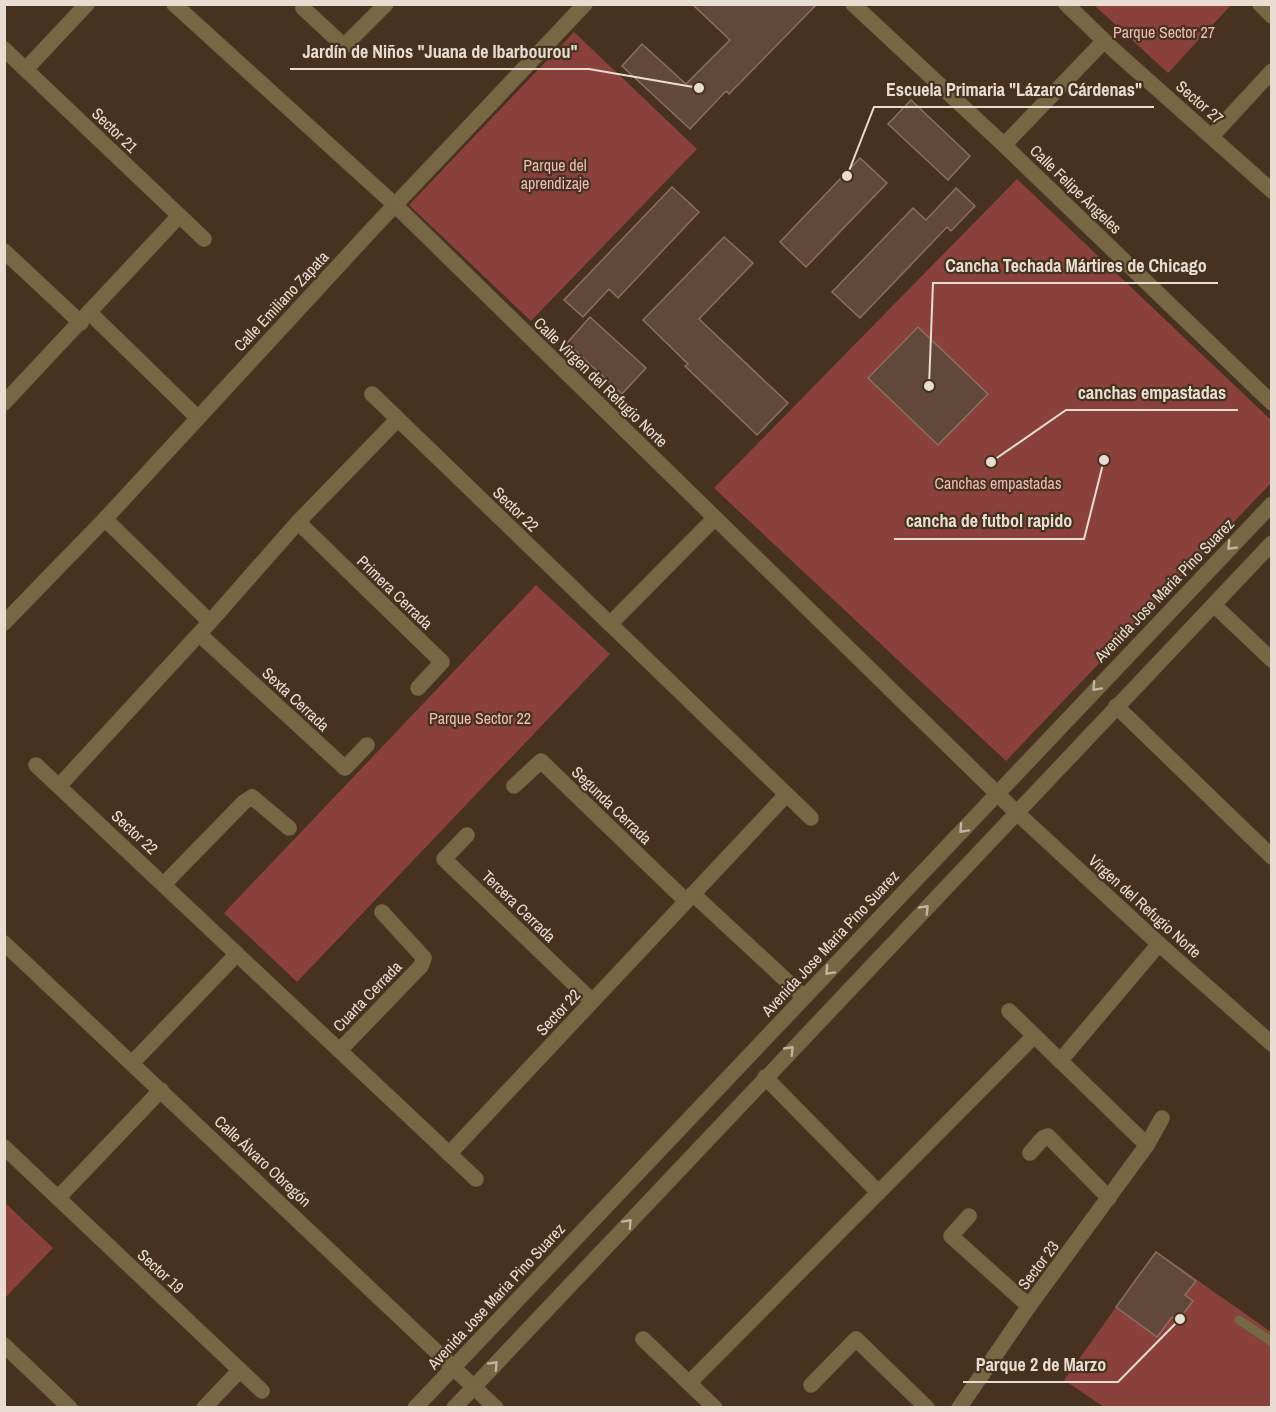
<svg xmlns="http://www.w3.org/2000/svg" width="1276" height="1412" font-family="'Archivo Narrow',sans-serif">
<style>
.green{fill:#8a413c}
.building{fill:#62473b;stroke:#8c6f62;stroke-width:1.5}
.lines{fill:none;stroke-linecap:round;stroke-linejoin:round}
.service-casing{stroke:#63513f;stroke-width:10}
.minor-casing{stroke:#63513f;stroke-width:16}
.tertiary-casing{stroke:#63513f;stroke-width:16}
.service{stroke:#786744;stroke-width:9}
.minor{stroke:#786744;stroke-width:15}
.tertiary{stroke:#786744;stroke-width:15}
.oneway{stroke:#c1b4a0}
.labels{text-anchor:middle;stroke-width:4.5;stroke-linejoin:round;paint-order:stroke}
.park-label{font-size:16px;fill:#efbbb6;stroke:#46321f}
.street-label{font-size:16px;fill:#e9ddd1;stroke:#46321f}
.leader{fill:none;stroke:#e9ddd1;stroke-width:2}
.callout-dot{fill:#e9ddd1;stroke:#46321f;stroke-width:2}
.callout-label{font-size:18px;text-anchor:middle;font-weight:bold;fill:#e9ddd1;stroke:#46321f;stroke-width:4.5;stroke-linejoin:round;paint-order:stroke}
</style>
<rect width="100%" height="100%" fill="#46321f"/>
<g class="green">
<polygon points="1094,5 1231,5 1168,73"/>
<polygon points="574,32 697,149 531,321 409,205"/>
<polygon points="1017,179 1271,420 1271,483 1006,761 714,488"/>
<polygon points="536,585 610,654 297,982 224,913"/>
<polygon points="4,1202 53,1248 5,1298 4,1298"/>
<polygon points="1156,1251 1271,1332 1271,1407 1104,1407 1064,1380"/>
</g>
<g class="building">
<polygon points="692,4 817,4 729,94 726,91 690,129 622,66 642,44 686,84 730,40"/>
<polygon points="911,100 970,156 948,180 888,124"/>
<polygon points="860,158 887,183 806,267 780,242"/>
<polygon points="672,187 699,212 618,298 609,289 583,317 564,300"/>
<polygon points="956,188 975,206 951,231 947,227 860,318 832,292 913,208 926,220"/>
<polygon points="724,237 753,263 699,319 788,403 757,435 685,366 688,364 643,320"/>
<polygon points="590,317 646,368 622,394 567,343"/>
<polygon points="918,327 988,394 938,445 868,378"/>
<polygon points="1156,1252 1196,1281 1185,1295 1193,1301 1178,1321 1172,1317 1157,1337 1116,1307"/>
</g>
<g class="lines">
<defs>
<polyline id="service" points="1239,1320 1272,1342"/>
<g id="minor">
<polyline points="853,4 1004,145 1272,403"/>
<polyline points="1066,4 1116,52 1272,191"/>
<polyline points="1260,4 1272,16"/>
<polyline points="303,8 344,46 386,4"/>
<polyline points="4,49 204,239"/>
<polyline points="26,69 87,4"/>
<polyline points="1212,136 1272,71"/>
<polyline points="1004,145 1104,41"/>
<polyline points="4,251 81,323"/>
<polyline points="89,312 198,418"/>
<polyline points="372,394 811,818"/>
<polyline points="4,403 179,216"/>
<polyline points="105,519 210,622"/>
<polyline points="298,522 442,662 418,688"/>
<polyline points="1214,605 1272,660"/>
<polyline points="4,623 105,519 376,225 585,4"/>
<polyline points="610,624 714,519"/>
<polyline points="199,634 345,768 367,745"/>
<polyline points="1116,706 1272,857"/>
<polyline points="36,765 476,1179"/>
<polyline points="59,786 210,622 298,522 398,419"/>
<polyline points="514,786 541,761 686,901"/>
<polyline points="1017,813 1159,944 1272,1044"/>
<polyline points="467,835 444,859 592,1001"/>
<polyline points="164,884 244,802 252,797 289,828"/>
<polyline points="693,894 804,997"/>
<polyline points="4,943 496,1408"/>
<polyline points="1009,1011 1147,1145"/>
<polyline points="340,1050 421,966 424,958 382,912"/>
<polyline points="1060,1061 1159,944"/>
<polyline points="133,1062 237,954"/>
<polyline points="765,1077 877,1191"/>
<polyline points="4,1147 262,1391"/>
<polyline points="1030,1153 1043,1138 1048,1136 1109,1198"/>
<polyline points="449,1154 786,795"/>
<polyline points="58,1198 161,1090"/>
<polyline points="969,1216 951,1236 1029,1306"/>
<polyline points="643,1339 715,1408"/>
<polyline points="4,1345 70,1408"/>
<polyline points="689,1383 1034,1036"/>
<polyline points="811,1385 856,1339 927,1408"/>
<polyline points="204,1408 240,1370"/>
<polyline points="959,1408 1029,1306 1147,1145 1162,1118"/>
</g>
<g id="tertiary">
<polyline points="174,4 395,205 1017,813"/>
<polyline points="415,1408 1272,504"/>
<polyline points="454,1408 1272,543"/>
</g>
</defs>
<use href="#service" class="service-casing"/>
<use href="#minor" class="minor-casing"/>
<use href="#tertiary" class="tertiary-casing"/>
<use href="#service" class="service"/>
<use href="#minor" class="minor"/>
<use href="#tertiary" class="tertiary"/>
</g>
<defs><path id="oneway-chevron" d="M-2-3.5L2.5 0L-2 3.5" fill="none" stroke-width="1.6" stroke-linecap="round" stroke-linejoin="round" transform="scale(1.5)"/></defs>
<g class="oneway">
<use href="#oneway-chevron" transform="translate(1231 546) rotate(134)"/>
<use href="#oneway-chevron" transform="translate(1096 687) rotate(133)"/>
<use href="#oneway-chevron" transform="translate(963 829) rotate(133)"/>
<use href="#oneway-chevron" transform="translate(925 909) rotate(-46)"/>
<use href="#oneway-chevron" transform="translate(829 971) rotate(133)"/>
<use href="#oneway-chevron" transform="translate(790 1050) rotate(-46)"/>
<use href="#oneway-chevron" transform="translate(628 1223) rotate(-47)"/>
<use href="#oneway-chevron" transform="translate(494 1365) rotate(-47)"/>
</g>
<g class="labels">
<g class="park-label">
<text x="1164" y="38">Parque Sector 27</text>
<text x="555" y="171">Parque del<tspan x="555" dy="18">aprendizaje</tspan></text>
<text x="998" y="489">Canchas empastadas</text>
<text x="480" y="724">Parque Sector 22</text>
</g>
<g class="street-label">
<text transform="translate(1200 102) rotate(41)" y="6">Sector 27</text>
<text transform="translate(115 130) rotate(44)" y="6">Sector 21</text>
<text transform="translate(1076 189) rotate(44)" y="6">Calle Felipe Ángeles</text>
<text transform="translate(281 301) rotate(-47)" y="6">Calle Emiliano Zapata</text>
<text transform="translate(601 382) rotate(44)" y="6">Calle Virgen del Refugio Norte</text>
<text transform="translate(516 509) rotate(44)" y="6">Sector 22</text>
<text transform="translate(1164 590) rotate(-46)" y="6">Avenida Jose Maria Pino Suarez</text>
<text transform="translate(395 592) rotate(44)" y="6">Primera Cerrada</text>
<text transform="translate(296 699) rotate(43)" y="6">Sexta Cerrada</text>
<text transform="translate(612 805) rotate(44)" y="6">Segunda Cerrada</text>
<text transform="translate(135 832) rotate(43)" y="6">Sector 22</text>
<text transform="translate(519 906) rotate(44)" y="6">Tercera Cerrada</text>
<text transform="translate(1145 906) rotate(42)" y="6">Virgen del Refugio Norte</text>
<text transform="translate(830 943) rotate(-47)" y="6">Avenida Jose Maria Pino Suarez</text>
<text transform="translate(367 996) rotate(-46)" y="6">Cuarta Cerrada</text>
<text transform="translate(558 1012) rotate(-47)" y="6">Sector 22</text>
<text transform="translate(263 1161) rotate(43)" y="6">Calle Álvaro Obregón</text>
<text transform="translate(1038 1265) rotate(-53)" y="6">Sector 23</text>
<text transform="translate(161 1271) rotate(43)" y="6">Sector 19</text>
<text transform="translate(496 1296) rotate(-47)" y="6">Avenida Jose Maria Pino Suarez</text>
</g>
</g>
<path class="leader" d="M699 88L589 69H290M847 176L874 107H1154M929 386L933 283H1218M991 462L1066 410H1238M1104 460L1084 539H894M1180 1319L1118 1382H963"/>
<g class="callout-dot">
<circle cx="699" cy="88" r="6"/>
<circle cx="847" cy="176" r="6"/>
<circle cx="929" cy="386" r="6"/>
<circle cx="991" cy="462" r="6"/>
<circle cx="1104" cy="460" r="6"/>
<circle cx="1180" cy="1319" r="6"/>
</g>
<g class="callout-label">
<text x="440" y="58">Jardín de Niños "Juana de Ibarbourou"</text>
<text x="1014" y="96">Escuela Primaria "Lázaro Cárdenas"</text>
<text x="1076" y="272">Cancha Techada Mártires de Chicago</text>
<text x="1152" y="399">canchas empastadas</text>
<text x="989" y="527">cancha de futbol rapido</text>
<text x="1041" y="1371">Parque 2 de Marzo</text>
</g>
<rect width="1276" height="1412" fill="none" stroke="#e9ddd1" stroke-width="12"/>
</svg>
